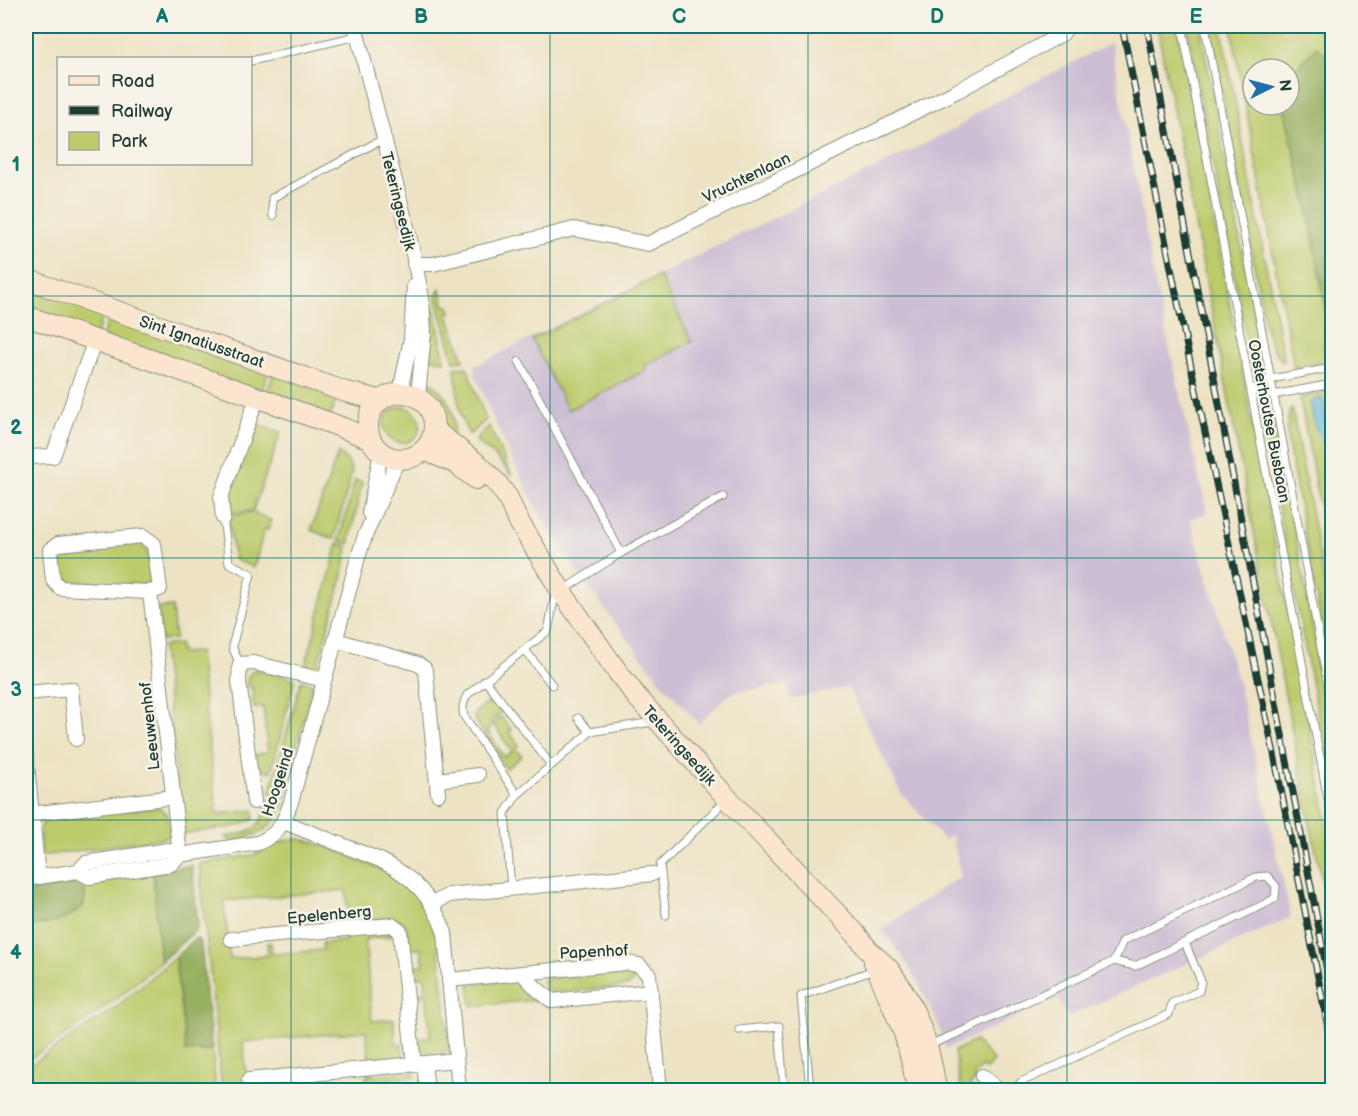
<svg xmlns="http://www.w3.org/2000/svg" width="1358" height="1116" font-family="'Balsamiq Sans',sans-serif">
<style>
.industrial{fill:#ccbed4}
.green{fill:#bdcb6d;stroke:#6e8450;stroke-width:1.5}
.forest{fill:#96af60;stroke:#5a764a;stroke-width:1.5}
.water{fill:#65b7e0;stroke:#427a8a;stroke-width:1.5}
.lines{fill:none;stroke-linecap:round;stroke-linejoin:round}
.lane-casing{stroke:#86907c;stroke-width:9}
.street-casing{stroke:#86907c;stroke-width:16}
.secondary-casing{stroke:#86907c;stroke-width:22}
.lane{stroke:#fff;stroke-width:7}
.street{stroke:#fff;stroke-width:14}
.secondary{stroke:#fce5cf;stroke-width:20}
.rail-casing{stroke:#1f3d34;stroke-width:7}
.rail{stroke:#f7f3e8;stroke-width:4.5;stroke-dasharray:14;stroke-linecap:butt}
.grid{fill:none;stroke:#0f766e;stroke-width:1.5;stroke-opacity:0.55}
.labels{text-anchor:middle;stroke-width:5;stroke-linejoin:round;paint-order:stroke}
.street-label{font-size:16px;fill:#1f3d34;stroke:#f7f3e8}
.neatline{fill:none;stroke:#0f766e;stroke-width:2}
.grid-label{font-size:20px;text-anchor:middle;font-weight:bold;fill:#0f766e}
</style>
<rect width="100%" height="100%" fill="#f7f3e8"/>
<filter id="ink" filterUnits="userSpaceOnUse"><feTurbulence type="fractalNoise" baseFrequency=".0167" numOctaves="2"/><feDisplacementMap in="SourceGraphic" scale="12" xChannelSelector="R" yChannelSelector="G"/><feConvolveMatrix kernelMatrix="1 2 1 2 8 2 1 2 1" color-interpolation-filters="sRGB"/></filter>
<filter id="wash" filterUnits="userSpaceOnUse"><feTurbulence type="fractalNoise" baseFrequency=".008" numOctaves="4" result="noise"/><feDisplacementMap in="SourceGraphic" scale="24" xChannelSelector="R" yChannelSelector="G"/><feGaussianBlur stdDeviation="1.35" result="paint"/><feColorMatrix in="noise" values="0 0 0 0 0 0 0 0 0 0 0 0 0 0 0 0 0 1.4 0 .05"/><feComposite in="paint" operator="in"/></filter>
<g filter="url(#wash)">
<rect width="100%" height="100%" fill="#ede3c4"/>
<polygon class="industrial" points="1111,43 1154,279 1207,513 1190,519 1238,682 1291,917 1067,1017 1058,998 946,1049 937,1022 918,982 902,956 881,929 961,876 952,835 944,840 901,793 848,687 791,699 787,684 733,693 726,697 699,724 662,683 606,611 573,565 537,508 513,461 493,418 475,374 475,366 958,127 980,110"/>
<g class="green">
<polygon points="1157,26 1177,26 1332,846 1332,929 1306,803"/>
<polygon points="1187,26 1200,26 1264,369 1262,372 1260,372 1250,359"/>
<polygon points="1210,26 1221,26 1284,361 1282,361 1272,347 1266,330"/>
<polygon points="1231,26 1332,26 1332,59 1316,47 1289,77 1289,69 1253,69 1253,105 1283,105 1306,199 1332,342 1323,341 1327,362 1294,368"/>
<polygon points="659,276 692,342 645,365 646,370 568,410 532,339"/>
<polygon points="26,284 104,312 96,335 26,310"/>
<polygon points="440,289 445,306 449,306 451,312 447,313 464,360 454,361 436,296"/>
<polygon points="431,304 434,307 445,361 428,358 429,307"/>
<polygon points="110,314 269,370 261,393 102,337"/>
<path d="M467,367l19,53 -14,13 -3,1c-12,-19 -11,-44 -14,-66z"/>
<polygon points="274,372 338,394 330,418 266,395"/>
<path d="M426,379c21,13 33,36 26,60 -9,-12 -7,-14 -12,-27 -5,-12 -13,-20 -14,-33z"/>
<polygon points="1328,392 1332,394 1332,436 1324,417 1325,409 1322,398 1310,401 1332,458 1332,575 1300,399 1307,396"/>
<circle cx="402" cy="425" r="18"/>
<polygon points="1292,408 1332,624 1332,680 1288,444 1287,428 1290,409"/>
<polygon points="1267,409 1272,410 1332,730 1332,791 1262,421"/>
<polygon points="254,423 281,432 253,510 228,514 228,495"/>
<polygon points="489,426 512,476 495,456 477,442 477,438"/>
<polygon points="338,453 349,463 352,472 334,539 311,530"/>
<polygon points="355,480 362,482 349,544 339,540"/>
<path d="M252,512l19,8 -3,10 -4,-1 -10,39c-6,-4 -14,-4 -20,-10l-6,-41z"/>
<path d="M139,542l7,6 1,4 4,30 -2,3 -79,-3 -9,-6c-3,-9 -4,-19 4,-26z"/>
<polygon points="338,543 348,547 342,578 316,671 305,668"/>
<polygon points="172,607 175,639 161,640 158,608"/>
<polygon points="179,644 181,653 199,652 217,814 253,810 254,819 237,826 183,834 162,646"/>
<path d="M254,670h7l34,9 -24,93c-10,-2 -16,-6 -17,-17l14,-3 -5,-45 -9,1 -2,-21h-5c-1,-8 1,-12 7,-17z"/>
<polygon points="301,681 313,684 287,782 288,786 285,797 270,793"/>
<path d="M491,703l4,1 7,8 -12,10 2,5 -5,3 17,27 8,-5 -19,-29 8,-6 11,13 -3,2 10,13 -4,3 7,8 -16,13 -32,-51c1,-7 10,-15 17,-15z"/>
<path d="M269,799l15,4c-11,27 -26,33 -53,38l-6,-4c31,-6 35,-7 44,-38z"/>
<path d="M155,807c15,2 14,17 15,30l-128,19c-1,-13 -8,-32 8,-38z"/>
<path d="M299,839c21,3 40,13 60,21 15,7 32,12 45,23 34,29 35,63 39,104 2,21 4,43 6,64 -13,1 -25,6 -31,-9l5,-4 7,-1 -3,-41 -11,1 -2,-3 1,-1 11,-1 -1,-15h-13l-1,-11 13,-1 -3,-17 -7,1 -4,-2c-2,-7 -2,-18 -7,-24 -9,-9 -37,-2 -49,-1l-1,-10h-5l-2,-22 -122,11 6,58 38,-4 -1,-11 2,-2 2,2 1,10 51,-4 -1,-7 23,-2v-6l46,-3 1,4 -27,3 7,82 22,-2 2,25h6l1,13 -4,2 -23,3 -1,-4h-6l-3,-27 -123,11 5,48h-26l-23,-226 55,-9 29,-14z"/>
<path d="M153,871l7,91c-42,37 -87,70 -134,99v-137h5l25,-2 29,-30 -2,-10z"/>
<polygon points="175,957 186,1052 212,1050 216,1090 26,1090 26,1068 115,1008"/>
<path d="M625,969l5,2 4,6 -2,6 -5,3 -73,7c-8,-3 -14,-7 -9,-15l6,-1z"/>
<polygon points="512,980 521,983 539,1000 472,1006 469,984"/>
<polygon points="975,1041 994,1061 986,1070 982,1066 974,1075 976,1079 969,1087 972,1090 961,1090 954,1051"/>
<polygon points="413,1071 414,1072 415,1077 388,1079 389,1090 339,1090 339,1088 366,1085 366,1076"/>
</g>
<g class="forest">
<polygon points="1316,47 1332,59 1332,342 1306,199 1283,105 1289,105 1289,77"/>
<polygon points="192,865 198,925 197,929 160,962 153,871"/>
<path d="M83,882l2,10 -1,13c-14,15 -38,22 -58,19v-33z"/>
<polygon points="196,938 199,940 201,947 212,1050 186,1052 175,957"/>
</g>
<polygon class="water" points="1322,398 1325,409 1324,417 1332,436 1332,458 1315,427 1310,401"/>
</g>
<g filter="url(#ink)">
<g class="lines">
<defs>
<g id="lane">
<polyline points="1182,26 1332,821"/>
<polyline points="1205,26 1332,707"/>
<polyline points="251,61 357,36"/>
<polyline points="273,216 272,198 383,139"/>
<polyline points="519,361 621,553"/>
<polyline points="1251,390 1271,379 1332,368"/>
<polyline points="1251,390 1273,395 1332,384"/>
<polyline points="223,518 229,563 251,574 233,643 233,649 240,664"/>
<path d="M556,590l-8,41 -81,64c-4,8 -5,13 -3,21l53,79 73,-63 63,-10"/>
<polyline points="563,590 621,553 723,497"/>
<polyline points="525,650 552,685"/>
<polyline points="485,680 551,765"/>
<polyline points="578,718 590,732"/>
<polyline points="511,889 505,813 517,795"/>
<polyline points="666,915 660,865 726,800"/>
<polyline points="739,1030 779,1026 784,1090"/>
<polyline points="929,1045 968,1029 1114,961 1135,966 1267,903 1275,898 1276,886 1267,876 1256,877 1123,941 1114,961"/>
<polyline points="810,1088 801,996 874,970"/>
<polyline points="1014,1090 1021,1082 1169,1014 1172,1003 1199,991 1201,981 1185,943"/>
</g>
<g id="street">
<polyline points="355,26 410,239 422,298 424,333 418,397"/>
<polyline points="414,264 433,264 574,229 648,244 957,91 1062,34 1068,26"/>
<polyline points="400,392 411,339 414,285"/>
<polyline points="26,457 53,456 95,340"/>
<polyline points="369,513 381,453"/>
<polyline points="223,518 221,497 252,412 258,398"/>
<polygon points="143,536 154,544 160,589 150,592 60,588 53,580 50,550 58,544"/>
<polyline points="150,592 180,855"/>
<polyline points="336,640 418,664 424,668 426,672 438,794"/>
<polyline points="26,693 71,689 76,739"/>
<polyline points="26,755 38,877"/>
<polyline points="437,780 478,775"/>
<polyline points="254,802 239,681 240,664 254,663 324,680"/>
<polyline points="31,814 173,797"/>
<path d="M284,822l96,38c34,17 52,37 65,73l14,157"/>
<path d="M78,871l8,-8 82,-13 12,5 78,-12c21,-9 26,-21 33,-41l68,-248 6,-18 33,-77"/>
<polyline points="26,879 78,871 89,877 171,864 180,855"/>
<polyline points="432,904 449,895 652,874"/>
<polyline points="231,939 392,925 400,931 414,1065"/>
<polyline points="522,973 536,988 552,1001 651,991"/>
<polyline points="449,980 626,963 639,965 649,975 660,1090"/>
<polyline points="424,1063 427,1090"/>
<polyline points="982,1076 998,1090"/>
<polyline points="249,1080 456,1060"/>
</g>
<g id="secondary">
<polyline points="26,279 346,392 379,400"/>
<polyline points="26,316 333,424 370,439"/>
<circle cx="401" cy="426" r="33"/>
<path d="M434,430l46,36 17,17 11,15 8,19 45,74 53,76 23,30 90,101 129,136c5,7 10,13 15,19 7,6 15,12 20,19 25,35 40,77 45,118"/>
<polyline points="424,450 455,463 476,479"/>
<polyline points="874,962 904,1033 913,1066 917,1090"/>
</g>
</defs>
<use href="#lane" class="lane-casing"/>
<use href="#street" class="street-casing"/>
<use href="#secondary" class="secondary-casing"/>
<use href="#lane" class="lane"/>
<use href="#street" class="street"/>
<use href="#secondary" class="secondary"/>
<defs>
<g id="rail">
<polyline points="1122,26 1190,362 1273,749 1332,1048"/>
<polyline points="1147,26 1332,997"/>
</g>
</defs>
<use href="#rail" class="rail-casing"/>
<use href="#rail" class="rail"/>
</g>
</g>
<path class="grid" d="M291,26v1064M550,26v1064M808,26v1064M1067,26v1064M26,296h1306M26,558h1306M26,820h1306"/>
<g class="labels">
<g class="street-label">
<text transform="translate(746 177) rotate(-26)" y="6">Vruchtenlaan</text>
<text transform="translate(399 201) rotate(76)" y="6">Teteringsedijk</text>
<text transform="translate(202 341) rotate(19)" y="6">Sint Ignatiusstraat</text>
<text transform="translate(1270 421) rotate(79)" y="6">Oosterhoutse Busbaan</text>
<text transform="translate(149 726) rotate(-96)" y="6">Leeuwenhof</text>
<text transform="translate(680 745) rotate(48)" y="6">Teteringsedijk</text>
<text transform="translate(277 782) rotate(-72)" y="6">Hoogeind</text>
<text transform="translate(329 914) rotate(-5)" y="6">Epelenberg</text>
<text transform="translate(594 951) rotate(-3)" y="6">Papenhof</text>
</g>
</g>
<rect width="1358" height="1116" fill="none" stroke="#f7f3e8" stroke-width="66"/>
<rect x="57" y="57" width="195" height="108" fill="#f7f3e8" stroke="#a1aaa0" stroke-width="1.5"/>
<rect x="69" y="76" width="30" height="9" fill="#fce5cf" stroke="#a1aaa0" stroke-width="1.5"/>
<text x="111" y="87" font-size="18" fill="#1f3d34">Road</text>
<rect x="69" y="106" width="30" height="9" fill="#1f3d34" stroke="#a1aaa0" stroke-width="1.5"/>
<text x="111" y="117" font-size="18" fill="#1f3d34">Railway</text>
<rect x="69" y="132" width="30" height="18" fill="#bdcb6d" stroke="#a1aaa0" stroke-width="1.5"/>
<text x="111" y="147" font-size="18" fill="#1f3d34">Park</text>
<g transform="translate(1271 87) rotate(84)"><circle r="28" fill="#f7f3e8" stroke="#a1aaa0" stroke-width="1.5"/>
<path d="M0-4.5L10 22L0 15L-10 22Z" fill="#1f6fb2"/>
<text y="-9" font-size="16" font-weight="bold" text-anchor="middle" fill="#1f3d34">N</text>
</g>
<rect x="33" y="33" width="1292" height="1050" class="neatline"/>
<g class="grid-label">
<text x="162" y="23">A</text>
<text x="421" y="23">B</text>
<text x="679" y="23">C</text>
<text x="937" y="23">D</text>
<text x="1196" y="23">E</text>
<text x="16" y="171">1</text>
<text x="16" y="434">2</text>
<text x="16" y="696">3</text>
<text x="16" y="959">4</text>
</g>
</svg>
